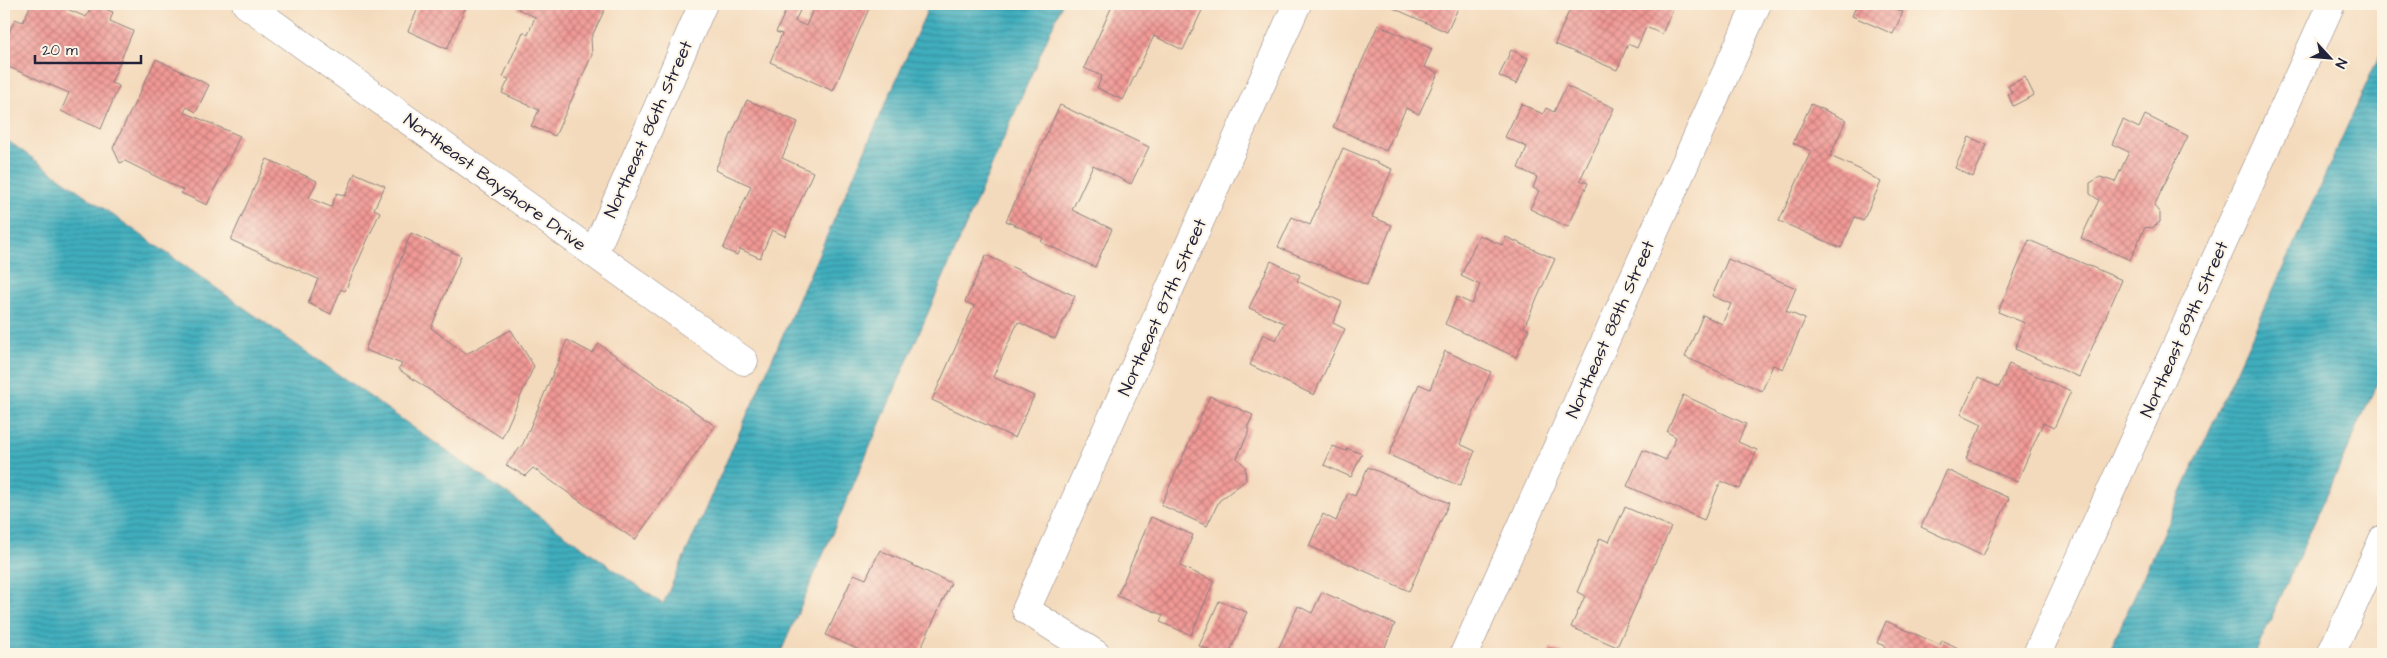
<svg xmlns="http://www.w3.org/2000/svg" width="2387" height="658" font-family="'Architects Daughter',sans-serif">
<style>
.water{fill:url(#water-rules);stroke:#31687c}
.building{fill:url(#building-cross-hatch)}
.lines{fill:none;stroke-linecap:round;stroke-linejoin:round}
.street-casing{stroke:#8b7e7c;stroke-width:29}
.street{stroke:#fff;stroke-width:28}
.labels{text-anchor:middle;stroke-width:4;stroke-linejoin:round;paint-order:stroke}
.street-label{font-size:18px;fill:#22223b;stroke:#fcf5e5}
</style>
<defs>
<pattern id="water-rules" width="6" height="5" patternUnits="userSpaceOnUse" patternTransform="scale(1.25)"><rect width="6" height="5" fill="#40aebd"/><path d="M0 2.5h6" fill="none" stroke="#358d9b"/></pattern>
<pattern id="building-cross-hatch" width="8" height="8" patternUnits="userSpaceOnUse" patternTransform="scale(1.25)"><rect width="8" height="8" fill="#f19995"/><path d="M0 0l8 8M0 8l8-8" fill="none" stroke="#c37c7b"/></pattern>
</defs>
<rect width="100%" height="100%" fill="#fcf5e5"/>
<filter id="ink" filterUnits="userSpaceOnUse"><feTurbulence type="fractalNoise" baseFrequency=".02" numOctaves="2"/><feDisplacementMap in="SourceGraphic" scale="10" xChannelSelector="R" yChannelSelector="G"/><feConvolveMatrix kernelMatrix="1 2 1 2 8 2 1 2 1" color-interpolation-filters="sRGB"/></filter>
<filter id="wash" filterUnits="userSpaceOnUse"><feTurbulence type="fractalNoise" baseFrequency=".0096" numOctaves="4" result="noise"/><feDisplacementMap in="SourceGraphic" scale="20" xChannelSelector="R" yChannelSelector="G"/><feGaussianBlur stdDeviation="1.12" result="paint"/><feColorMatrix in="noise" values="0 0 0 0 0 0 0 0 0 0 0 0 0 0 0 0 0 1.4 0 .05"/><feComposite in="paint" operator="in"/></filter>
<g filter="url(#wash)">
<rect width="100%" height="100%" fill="#f4dabc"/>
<g class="water">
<polygon points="930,4 1062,4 780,654 4,654 4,138 663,604"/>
<polygon points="2383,47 2383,370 2255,654 2108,654"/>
</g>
<g id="blocks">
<g class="building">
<polygon points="31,4 69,4 67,9 86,17 93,4 113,12 110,21 133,31 111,83 119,86 101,129 61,111 69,93 4,65 4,45 15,19 23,22"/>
<polygon points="420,4 467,4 447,49 408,31"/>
<polygon points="520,4 599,4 606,7 591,38 592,55 555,136 531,126 539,110 502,93 509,79 503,77 523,32 528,35 535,17 518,9"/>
<polygon points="789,4 803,4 795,21 806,26 814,7 807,4 871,4 833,91 770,62 782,34 776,32"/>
<polygon points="1113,4 1205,4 1183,50 1154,36 1123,100 1097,88 1102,76 1084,68"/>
<polygon points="1395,4 1460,4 1447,32 1393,8"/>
<polygon points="1572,4 1675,4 1662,34 1646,27 1637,48 1628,44 1617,70 1555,44"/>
<polygon points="1857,4 1885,4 1903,12 1893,34 1852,16"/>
<polygon points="1378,25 1432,49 1424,67 1438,73 1419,114 1406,108 1386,151 1333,127"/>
<polygon points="1511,50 1528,58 1517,84 1499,76"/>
<polygon points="156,59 209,85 196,112 187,107 184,112 240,136 207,205 181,193 183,190 125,161 120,163 113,148"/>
<polygon points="2025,77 2034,95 2013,106 2008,94 2012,93 2008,86"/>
<polygon points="1566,86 1614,108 1580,180 1588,183 1568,227 1530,209 1539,191 1533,188 1537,177 1518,168 1527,147 1505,137 1521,104 1543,114 1546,108 1554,112"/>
<polygon points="747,100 798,122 782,158 813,172 785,236 772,230 760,258 740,249 737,255 723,249 751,186 715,170"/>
<polygon points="1811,104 1846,120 1830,156 1861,170 1881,182 1863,221 1855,217 1841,248 1779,221 1811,151 1793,143"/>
<polygon points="1060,105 1149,147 1131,184 1093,165 1072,210 1112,229 1095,267 1041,242 1043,238 1006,221"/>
<polygon points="2145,115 2188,136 2154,206 2160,213 2160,222 2152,228 2145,227 2130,260 2081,238 2099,200 2090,194 2090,183 2100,177 2115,182 2129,152 2112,144 2123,120 2139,128"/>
<polygon points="1969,137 1987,145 1973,177 1955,168"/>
<polygon points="1343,148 1392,169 1372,217 1392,225 1367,285 1278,247 1292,217 1310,225"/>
<polygon points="267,159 317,181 309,198 331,207 337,193 345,196 355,173 385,186 374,209 380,212 345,291 341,289 331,314 308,303 318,279 231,240"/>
<polygon points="411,233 461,256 431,328 466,354 511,330 534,366 502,438 398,369 402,364 365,350"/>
<polygon points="1479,235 1502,245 1506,237 1555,259 1524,327 1529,329 1516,357 1445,324 1457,297 1472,304 1480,285 1461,276"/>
<polygon points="2029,240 2122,280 2079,377 2015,349 2025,323 1998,312"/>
<polygon points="986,255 1075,296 1055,339 1018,322 993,377 1034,396 1015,438 932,400 974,306 965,302"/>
<polygon points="1728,259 1796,288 1786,311 1805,319 1783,369 1773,365 1762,391 1685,357 1703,315 1722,324 1731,304 1712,296"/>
<polygon points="1271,261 1300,275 1297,281 1342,302 1333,323 1345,329 1314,395 1250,365 1263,334 1276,340 1284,323 1249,308"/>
<polygon points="567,340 592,353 599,344 715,426 635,540 533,468 525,476 506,465 523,444"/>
<polygon points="1445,351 1491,372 1460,444 1475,451 1460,486 1389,455 1419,384 1430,389"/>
<polygon points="2009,364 2071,391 2054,428 2043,423 2017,482 1966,459 1982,424 1961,414 1978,378 1999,387"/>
<polygon points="1683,395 1746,424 1738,442 1757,450 1740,489 1721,481 1704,520 1627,486 1643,450 1666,460 1676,437 1667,432"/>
<polygon points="1210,396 1253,415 1247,428 1250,429 1237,458 1245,466 1246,480 1219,501 1207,526 1161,505"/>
<polygon points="1333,446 1346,451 1347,448 1362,454 1351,477 1324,465"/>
<polygon points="1368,467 1449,503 1409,591 1309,546 1323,514 1336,521 1348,493 1355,496"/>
<polygon points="1947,470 2009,498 1983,556 1921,527"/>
<polygon points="1625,507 1671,527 1617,647 1571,627 1585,596 1577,592 1600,538 1609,542"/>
<polygon points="1151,517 1193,535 1180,566 1214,581 1191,635 1160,622 1163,615 1117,596"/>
<polygon points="880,550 951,583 918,654 868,654 826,635 854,574 866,579"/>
<polygon points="1322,592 1395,624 1382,654 1276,654 1298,606 1312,613"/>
<polygon points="1219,601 1247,612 1229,654 1218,654 1199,646"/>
<polygon points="1886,621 1940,645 1942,640 1958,648 1955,654 1881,654 1885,646 1877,643"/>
<polygon points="1551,648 1565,654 1548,654"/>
</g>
</g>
</g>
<g filter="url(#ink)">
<use href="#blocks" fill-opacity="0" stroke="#8b7e7c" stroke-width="1"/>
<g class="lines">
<defs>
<g id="street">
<polyline points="246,4 744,361"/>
<polyline points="594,253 703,4"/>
<polyline points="1096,654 1026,610 1297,4"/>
<polyline points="1464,654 1757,4"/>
<polyline points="2037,654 2331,4"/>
<polyline points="2331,654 2383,539"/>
</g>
</defs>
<use href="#street" class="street-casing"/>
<use href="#street" class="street"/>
</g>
</g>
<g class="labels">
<g class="street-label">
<text transform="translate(648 129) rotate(-66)" y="6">Northeast 86th Street</text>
<text transform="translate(495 182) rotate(36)" y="6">Northeast Bayshore Drive</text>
<text transform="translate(1162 307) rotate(-66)" y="6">Northeast 87th Street</text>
<text transform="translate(1610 329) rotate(-66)" y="6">Northeast 88th Street</text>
<text transform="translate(2184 329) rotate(-66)" y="6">Northeast 89th Street</text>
</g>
</g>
<rect width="2387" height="658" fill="none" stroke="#fcf5e5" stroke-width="20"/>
<g transform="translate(2330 58) rotate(116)" stroke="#fcf5e5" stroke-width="4" paint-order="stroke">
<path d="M0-4L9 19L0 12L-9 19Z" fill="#22223b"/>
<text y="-8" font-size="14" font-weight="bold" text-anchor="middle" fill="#22223b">N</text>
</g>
<path d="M35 55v8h106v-8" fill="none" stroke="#22223b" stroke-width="2.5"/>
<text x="42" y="55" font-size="15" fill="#22223b" stroke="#fcf5e5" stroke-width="4" paint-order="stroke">20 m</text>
</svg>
